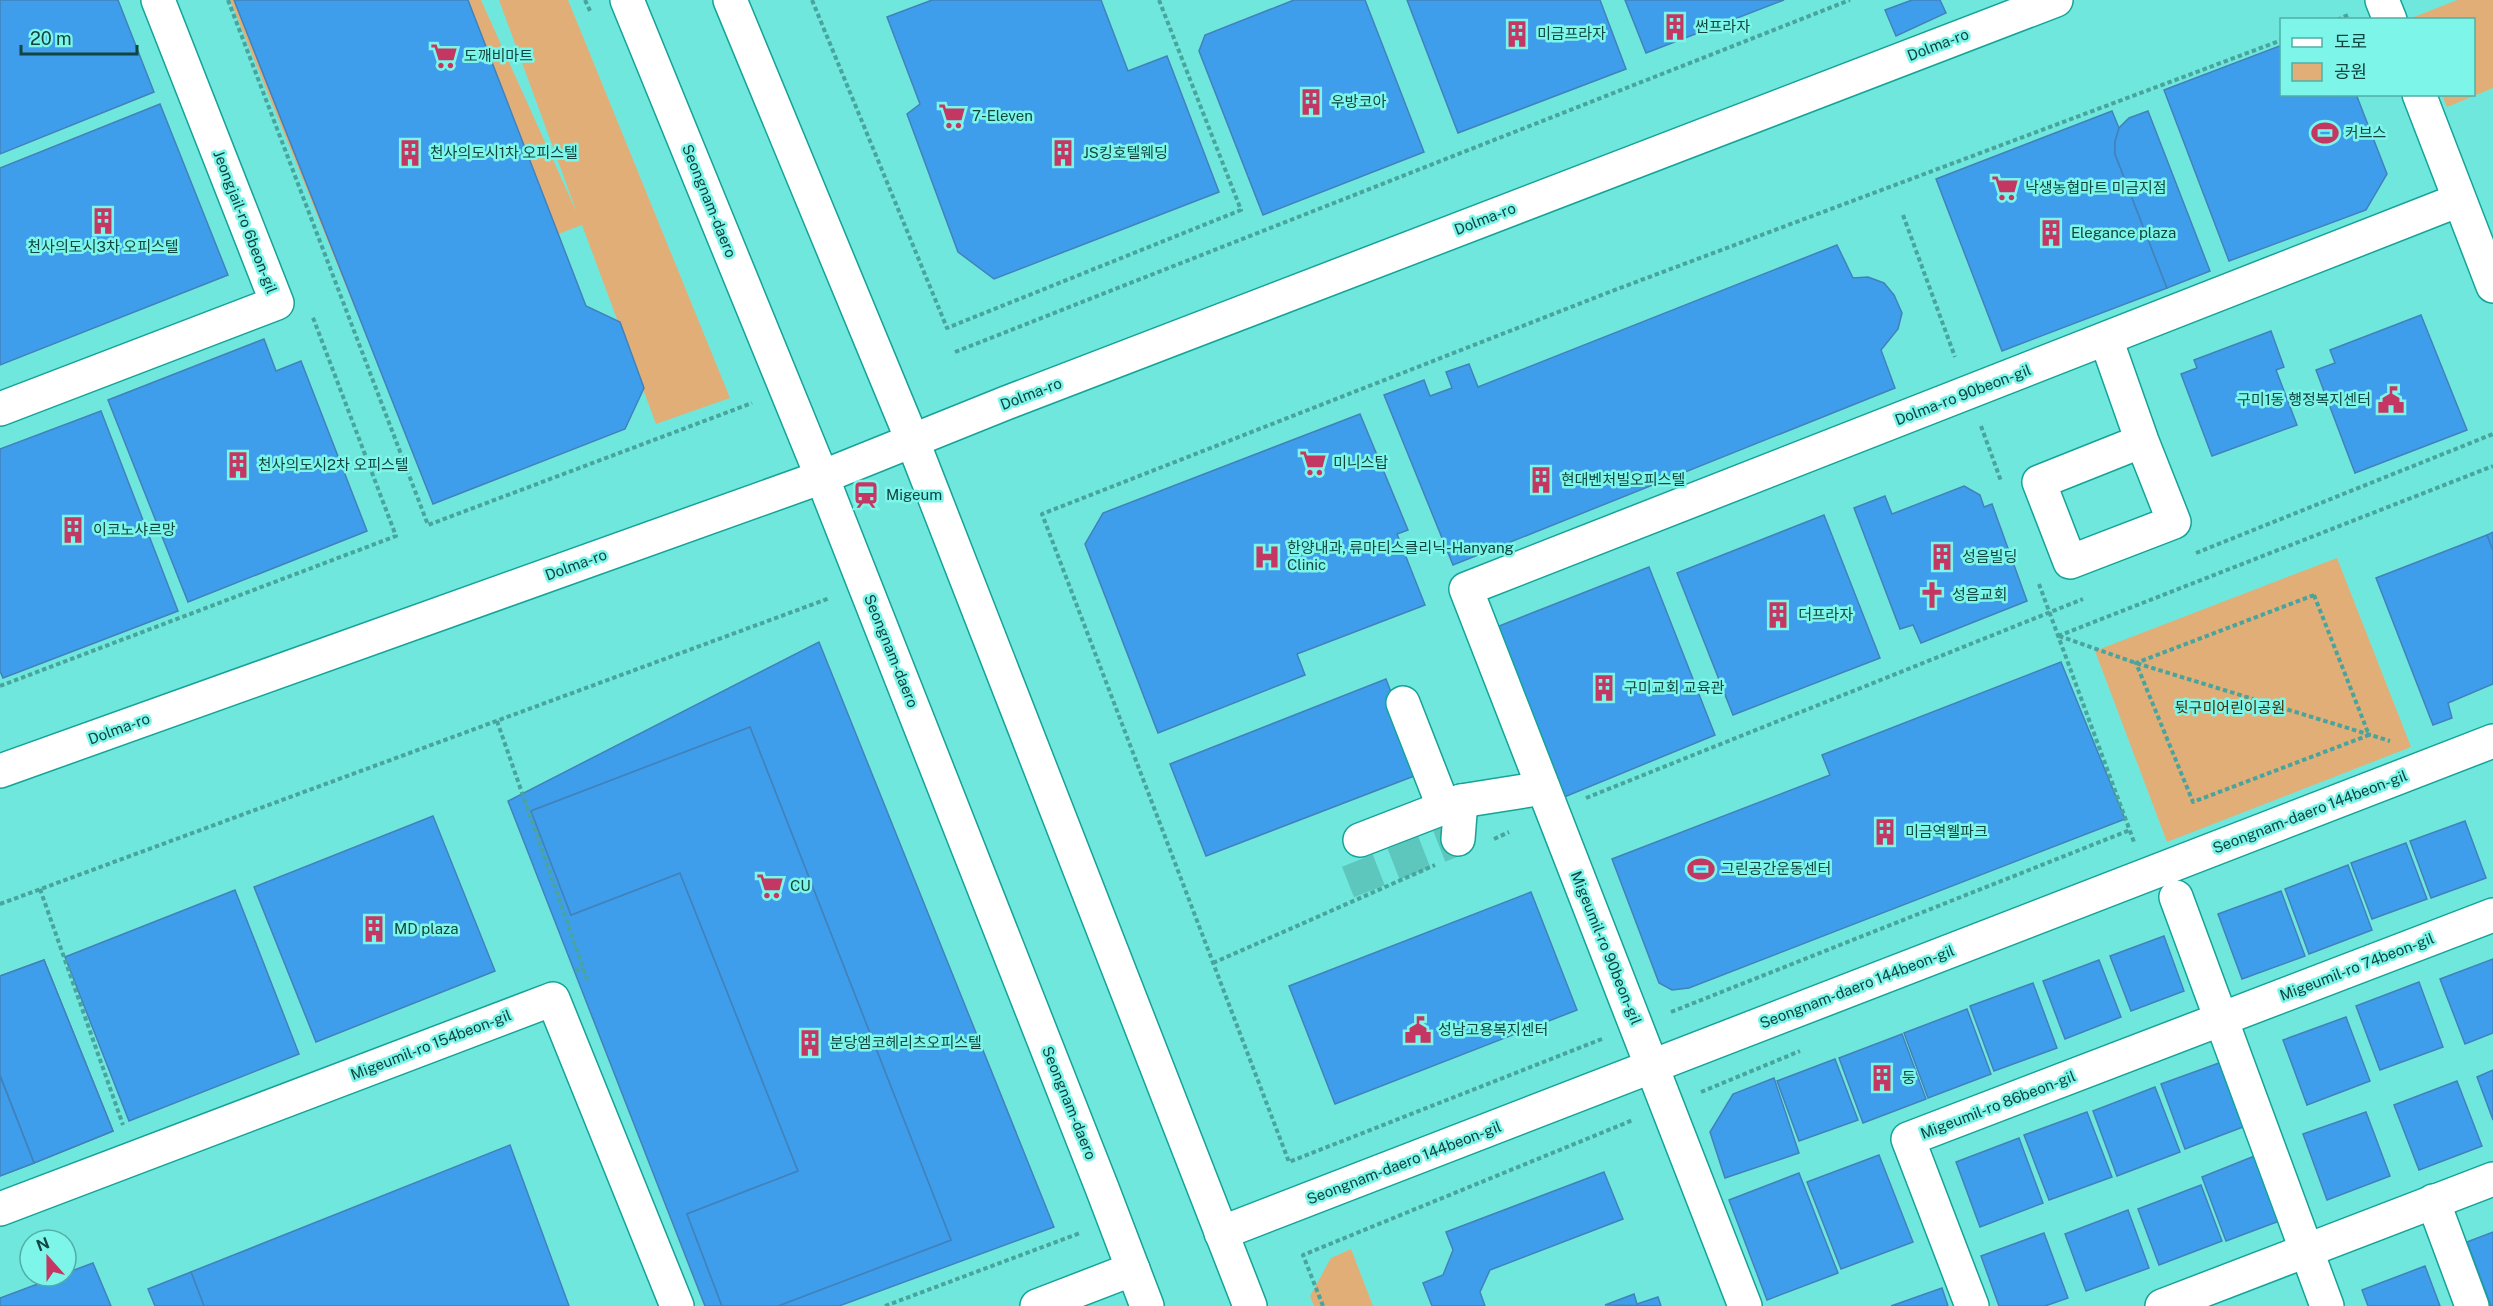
<svg xmlns="http://www.w3.org/2000/svg" width="2493" height="1306" font-family="'Public Sans','Noto Sans KR',sans-serif">
<style>
.green{fill:#e2ae78}
.building{fill:#3f9eeb;stroke:#4182ba;stroke-width:1.5}
.lines{fill:none;stroke-linecap:round;stroke-linejoin:round}
.minor-tunnel{stroke:#5dc7bd;stroke-width:33;stroke-dasharray:33 16;stroke-linecap:butt}
.minor-casing{stroke:#15a398;stroke-width:36}
.major-casing{stroke:#15a398;stroke-width:36}
.path{stroke:#48a49c;stroke-width:4;stroke-dasharray:4.5 3;stroke-linecap:butt}
.minor{stroke:#fff;stroke-width:33}
.major{stroke:#fff;stroke-width:33}
.labels{text-anchor:middle;stroke-width:5;stroke-linejoin:round;paint-order:stroke}
.poi-label{font-size:15px;fill:#104541;stroke:#7ef5e9;text-anchor:start}
.street-label{font-size:15px;fill:#104541;stroke:#7ef5e9}
.park-label{font-size:15px;fill:#4a2b01;stroke:#7ef5e9}
</style>
<rect width="100%" height="100%" fill="#70e7dc"/>
<g class="green">
<polygon points="230,0 481,0 577,213 499,0 568,0 730,398 656,424 582,225 356,311"/>
<polygon points="2457,0 2493,0 2493,88 2447,107 2442,95 2474,94 2474,20 2415,20 2414,17"/>
<polygon points="2337,558 2411,747 2167,842 2095,651"/>
<polygon points="1351,1249 1373,1306 1314,1306 1310,1296 1331,1258"/>
</g>
<g class="building">
<polygon points="0,0 118,0 154,92 0,154"/>
<polygon points="234,0 468,0 586,306 620,322 644,388 625,429 433,504"/>
<polygon points="932,0 1101,0 1128,71 1167,56 1219,192 994,279 958,252 907,114 920,104 887,17"/>
<polygon points="1294,0 1365,0 1424,152 1263,215 1199,51 1205,35"/>
<polygon points="1407,0 1600,0 1626,69 1458,133"/>
<polygon points="1625,0 1784,0 1646,53"/>
<polygon points="1912,0 1940,0 1946,13 1896,36 1885,10"/>
<polygon points="2282,45 2282,94 2356,94 2387,174 2366,210 2229,261 2164,90"/>
<polygon points="160,104 228,275 0,365 0,168"/>
<polygon points="2112,111 2119,128 2115,142 2115,154 2167,288 2002,351 1936,179"/>
<polygon points="2148,111 2210,271 2167,288 2115,154 2115,142 2119,128 2129,118"/>
<polygon points="1837,245 1853,278 1868,277 1884,283 1894,295 1902,313 1898,329 1881,350 1895,388 1453,565 1384,395 1424,380 1430,396 1452,388 1446,372 1469,364 1478,387"/>
<polygon points="2421,315 2467,430 2355,473 2316,370 2335,363 2330,350"/>
<polygon points="2271,331 2284,367 2276,370 2297,425 2212,456 2181,374 2197,368 2194,360"/>
<polygon points="264,339 276,371 301,361 367,531 188,602 108,400"/>
<polygon points="101,411 178,611 3,678 0,671 0,449"/>
<polygon points="1360,414 1408,530 1397,534 1425,605 1297,654 1305,675 1158,733 1085,544 1103,513"/>
<polygon points="1964,486 1980,495 1984,507 1992,504 2027,601 1921,643 1913,625 1900,629 1854,508 1885,496 1892,514"/>
<polygon points="1824,515 1880,658 1733,715 1677,573"/>
<polygon points="2493,532 2493,551 2487,535"/>
<polygon points="2487,535 2493,551 2493,684 2448,703 2452,718 2433,725 2376,578"/>
<polygon points="1649,567 1715,735 1557,800 1494,640 1499,626"/>
<polygon points="819,642 1054,1227 839,1306 778,1306 951,1240 750,727 531,811 571,915 680,873 798,1171 687,1214 722,1306 705,1306 508,801"/>
<polygon points="2061,662 2125,819 1689,988 1672,990 1659,983 1612,859 1830,775 1822,755"/>
<polygon points="1386,679 1422,773 1206,856 1170,764"/>
<polygon points="750,727 951,1240 778,1306 722,1306 687,1214 798,1171 680,873 571,915 531,811"/>
<polygon points="433,816 495,971 316,1042 254,887"/>
<polygon points="2465,821 2486,878 2431,898 2410,841"/>
<polygon points="2406,843 2427,899 2372,919 2351,863"/>
<polygon points="2348,865 2372,930 2309,954 2285,889"/>
<polygon points="235,890 299,1054 129,1121 65,957"/>
<polygon points="2281,891 2305,956 2242,979 2218,914"/>
<polygon points="1531,892 1577,1010 1335,1104 1289,986"/>
<polygon points="2164,936 2184,991 2131,1011 2110,956"/>
<polygon points="2493,959 2493,1033 2465,1044 2440,979"/>
<polygon points="44,960 113,1131 34,1163 0,1075 0,976"/>
<polygon points="44,960 113,1131 34,1163 0,1075 0,976"/>
<polygon points="2099,960 2121,1017 2065,1039 2043,981"/>
<polygon points="2419,982 2443,1047 2380,1070 2356,1006"/>
<polygon points="2033,983 2057,1048 1994,1071 1970,1006"/>
<polygon points="1967,1009 1991,1074 1928,1098 1904,1033"/>
<polygon points="2346,1017 2370,1081 2307,1105 2283,1040"/>
<polygon points="1902,1034 1926,1099 1863,1123 1839,1058"/>
<polygon points="1835,1059 1858,1120 1799,1141 1777,1081"/>
<polygon points="2219,1063 2243,1127 2185,1149 2161,1084"/>
<polygon points="2493,1070 2493,1120 2477,1077"/>
<polygon points="0,1076 34,1163 0,1176"/>
<polygon points="0,1076 34,1163 0,1176"/>
<polygon points="1774,1078 1799,1153 1725,1178 1710,1132 1733,1094"/>
<polygon points="2457,1081 2482,1146 2419,1170 2394,1105"/>
<polygon points="2155,1087 2180,1152 2117,1176 2093,1111"/>
<polygon points="2087,1112 2112,1177 2049,1200 2024,1135"/>
<polygon points="2366,1112 2390,1176 2327,1200 2303,1134"/>
<polygon points="2019,1138 2043,1203 1980,1227 1956,1162"/>
<polygon points="510,1145 569,1306 204,1306 191,1272"/>
<polygon points="1879,1155 1913,1242 1841,1269 1807,1182"/>
<polygon points="2257,1155 2282,1220 2226,1241 2202,1177"/>
<polygon points="1604,1172 1623,1219 1490,1270 1480,1292 1485,1306 1432,1306 1423,1283 1443,1275 1453,1250 1446,1232"/>
<polygon points="1799,1173 1838,1273 1767,1300 1729,1200"/>
<polygon points="2201,1185 2222,1241 2159,1265 2138,1209"/>
<polygon points="2128,1210 2149,1268 2086,1291 2065,1234"/>
<polygon points="2493,1232 2493,1306 2491,1306 2467,1242"/>
<polygon points="2044,1233 2068,1298 2045,1306 1999,1306 1981,1256"/>
<polygon points="93,1263 111,1306 0,1306 0,1298 59,1276 66,1276 66,1273"/>
<polygon points="2425,1266 2440,1306 2368,1306 2362,1290"/>
<polygon points="191,1272 204,1306 155,1306 148,1289"/>
<polygon points="1942,1288 1948,1306 1891,1306"/>
<polygon points="1634,1294 1637,1304 1658,1297 1661,1306 1605,1305"/>
</g>
<g class="lines">
<polyline class="minor-tunnel" points="1348,882 1458,839"/>
<defs>
<g id="minor">
<polyline points="2382,0 2390,20"/>
<polyline points="2419,94 2493,286"/>
<polyline points="2106,339 2142,441 2174,522 2070,562 2039,482 2142,441"/>
<polyline points="0,409 277,303 158,0"/>
<polyline points="1403,703 1444,808"/>
<polyline points="1458,839 1461,801"/>
<polyline points="1360,840 1461,801 1543,788"/>
<polyline points="2176,897 2327,1306"/>
<polyline points="2433,1201 2472,1306"/>
<polyline points="0,1209 553,999 677,1306"/>
<polyline points="1221,1233 2493,741"/>
<polyline points="1037,1306 1133,1269"/>
<polyline points="1745,1306 1466,589 2459,200"/>
<polyline points="1972,1306 1908,1139 2493,915"/>
<polyline points="2162,1306 2493,1179"/>
</g>
<g id="major">
<polyline points="627,0 822,477 1102,1188 1147,1306"/>
<polyline points="730,0 913,442 1250,1306"/>
<polyline points="0,771 822,477 1006,403 2056,0"/>
</g>
</defs>
<use href="#minor" class="minor-casing"/>
<use href="#major" class="major-casing"/>
<g class="path">
<polyline points="228,0 428,525 752,403"/>
<polyline points="585,0 591,13"/>
<polyline points="812,0 947,328 1241,210 1159,0"/>
<polyline points="2337,20 2350,14"/>
<polyline points="1903,215 1955,357"/>
<polyline points="955,352 1850,0"/>
<polyline points="1981,426 2001,481"/>
<polyline points="2196,553 2493,434"/>
<polyline points="2039,584 2134,842"/>
<polygon points="2314,595 2369,735 2193,802 2136,663"/>
<polyline points="2058,636 2493,466"/>
<polyline points="2059,636 2136,663 2390,741"/>
<polyline points="0,686 396,536 312,315"/>
<polyline points="497,721 588,982"/>
<polyline points="1586,798 2083,599"/>
<polyline points="1494,839 1509,832"/>
<polyline points="40,889 123,1125"/>
<polyline points="0,904 830,598"/>
<polyline points="1213,963 1435,865"/>
<polyline points="575,971 583,968"/>
<polyline points="1671,1012 2130,830"/>
<polyline points="1602,1039 1289,1162 1042,514 1612,291 2282,40"/>
<polyline points="1701,1092 1800,1051"/>
<polyline points="885,1306 1080,1233"/>
<polyline points="1323,1306 1303,1255 1633,1120"/>
</g>
<use href="#minor" class="minor"/>
<use href="#major" class="major"/>
</g>
<defs>
<symbol id="building-bare" viewBox="-9 -9 18 18"><path d="M-4-6H4V6H1V3H-1V6H-4ZM-2.5-4.3h1.7v1.8h-1.7ZM.8-4.3h1.7v1.8H.8ZM-2.5-1h1.7V.8h-1.7ZM.8-1h1.7V.8H.8Z" fill="#c53763" stroke="#7ef5e9" stroke-width="2.5" paint-order="stroke"/></symbol>
<symbol id="supermarket-bare" viewBox="-9 -9 18 18"><path d="M-6-5.5h2.5l.6 2H6L4.5 2H-2.5L-4.4-4H-6ZM-1.5 3.2a1.3 1.3 0 1 0 .1 0ZM3 3.2a1.3 1.3 0 1 0 .1 0Z" fill="#c53763" stroke="#7ef5e9" stroke-width="2.5" paint-order="stroke"/></symbol>
<symbol id="stadium-bare" viewBox="-9 -9 18 18"><path d="M0-5a6.5 5 0 1 0 0 10a6.5 5 0 1 0 0-10ZM-3.5-1.8h7v3.6h-7Z" fill="#c53763" stroke="#7ef5e9" stroke-width="2.5" paint-order="stroke"/></symbol>
<symbol id="civic-bare" viewBox="-9 -9 18 18"><path d="M-.6-6.5H3V-4.5H.6V-3L4-1V1h2V6H-6V1h2V-1L-.6-3ZM-1.2 2.5V6h2.4V2.5Z" fill="#c53763" stroke="#7ef5e9" stroke-width="2.5" paint-order="stroke"/></symbol>
<symbol id="station-bare" viewBox="-9 -9 18 18"><path d="M-3-6H3Q5-6 5-4V2Q5 4 3 4L4.5 6H3L1.5 4h-3L-3 6H-4.5L-3 4Q-5 4-5 2V-4Q-5-6-3-6ZM-3.5-4v3h7v-3ZM-3.5 1v1.5H-2V1ZM2 1v1.5H3.5V1Z" fill="#c53763" stroke="#7ef5e9" stroke-width="2.5" paint-order="stroke"/></symbol>
<symbol id="hospital-bare" viewBox="-9 -9 18 18"><path d="M-5-5h3v3.5h4V-5h3V5h-3V1.5h-4V5h-3Z" fill="#c53763" stroke="#7ef5e9" stroke-width="2.5" paint-order="stroke"/></symbol>
<symbol id="church-bare" viewBox="-9 -9 18 18"><path d="M-1.2-6h2.4v3.5h3.3v2.4h-3.3V6h-2.4V-.1h-3.3v-2.4h3.3Z" fill="#c53763" stroke="#7ef5e9" stroke-width="2.5" paint-order="stroke"/></symbol>
</defs>
<g fill-rule="evenodd">
<use href="#building-bare" x="1656" y="8" width="38" height="38"/>
<use href="#building-bare" x="1498" y="15" width="38" height="38"/>
<use href="#supermarket-bare" x="425" y="37" width="38" height="38"/>
<use href="#building-bare" x="1292" y="83" width="38" height="38"/>
<use href="#supermarket-bare" x="933" y="97" width="38" height="38"/>
<use href="#stadium-bare" x="2306" y="114" width="38" height="38"/>
<use href="#building-bare" x="391" y="134" width="38" height="38"/>
<use href="#building-bare" x="1044" y="134" width="38" height="38"/>
<use href="#supermarket-bare" x="1986" y="169" width="38" height="38"/>
<use href="#building-bare" x="84" y="202" width="38" height="38"/>
<use href="#building-bare" x="2032" y="214" width="38" height="38"/>
<use href="#civic-bare" x="2372" y="381" width="38" height="38"/>
<use href="#supermarket-bare" x="1294" y="444" width="38" height="38"/>
<use href="#building-bare" x="219" y="446" width="38" height="38"/>
<use href="#building-bare" x="1522" y="461" width="38" height="38"/>
<use href="#station-bare" x="847" y="476" width="38" height="38"/>
<use href="#building-bare" x="54" y="511" width="38" height="38"/>
<use href="#hospital-bare" x="1248" y="538" width="38" height="38"/>
<use href="#building-bare" x="1923" y="538" width="38" height="38"/>
<use href="#church-bare" x="1913" y="576" width="38" height="38"/>
<use href="#building-bare" x="1759" y="596" width="38" height="38"/>
<use href="#building-bare" x="1585" y="669" width="38" height="38"/>
<use href="#building-bare" x="1866" y="813" width="38" height="38"/>
<use href="#stadium-bare" x="1682" y="850" width="38" height="38"/>
<use href="#supermarket-bare" x="751" y="867" width="38" height="38"/>
<use href="#building-bare" x="355" y="910" width="38" height="38"/>
<use href="#civic-bare" x="1399" y="1011" width="38" height="38"/>
<use href="#building-bare" x="791" y="1024" width="38" height="38"/>
<use href="#building-bare" x="1863" y="1059" width="38" height="38"/>
</g>
<g class="labels">
<g class="poi-label">
<text x="1695" y="32">썬프라자</text>
<text x="1537" y="39">미금프라자</text>
<text x="464" y="61">도깨비마트</text>
<text x="1331" y="107">우방코아</text>
<text x="972" y="121">7-Eleven</text>
<text x="2345" y="138">커브스</text>
<text x="430" y="158">천사의도시1차 오피스텔</text>
<text x="1083" y="158">JS킹호텔웨딩</text>
<text x="2025" y="193">낙생농협마트 미금지점</text>
<text x="2071" y="238">Elegance plaza</text>
<text x="103" y="252" text-anchor="middle">천사의도시3차 오피스텔</text>
<text x="2371" y="405" text-anchor="end">구미1동 행정복지센터</text>
<text x="1333" y="468">미니스탑</text>
<text x="258" y="470">천사의도시2차 오피스텔</text>
<text x="1561" y="485">현대벤처빌오피스텔</text>
<text x="886" y="500">Migeum</text>
<text x="93" y="535">이코노샤르망</text>
<text x="1287" y="553">한양내과, 류마티스클리닉-Hanyang<tspan x="1287" dy="17">Clinic</tspan></text>
<text x="1962" y="562">성음빌딩</text>
<text x="1952" y="600">성음교회</text>
<text x="1798" y="620">더프라자</text>
<text x="1624" y="693">구미교회 교육관</text>
<text x="1905" y="837">미금역웰파크</text>
<text x="1721" y="874">그린공간운동센터</text>
<text x="790" y="891">CU</text>
<text x="394" y="934">MD plaza</text>
<text x="1438" y="1035">성남고용복지센터</text>
<text x="830" y="1048">분당엠코헤리츠오피스텔</text>
<text x="1902" y="1083">둥</text>
</g>
<g class="street-label">
<text transform="translate(1938 45) rotate(-21)" y="5">Dolma-ro</text>
<text transform="translate(709 201) rotate(68)" y="5">Seongnam-daero</text>
<text transform="translate(1485 219) rotate(-21)" y="5">Dolma-ro</text>
<text transform="translate(245 222) rotate(69)" y="5">Jeongjail-ro 6beon-gil</text>
<text transform="translate(1031 394) rotate(-21)" y="5">Dolma-ro</text>
<text transform="translate(1963 395) rotate(-21)" y="5">Dolma-ro 90beon-gil</text>
<text transform="translate(576 565) rotate(-20)" y="5">Dolma-ro</text>
<text transform="translate(891 651) rotate(68)" y="5">Seongnam-daero</text>
<text transform="translate(119 729) rotate(-20)" y="5">Dolma-ro</text>
<text transform="translate(2310 812) rotate(-21)" y="5">Seongnam-daero 144beon-gil</text>
<text transform="translate(1606 948) rotate(68)" y="5">Migeumil-ro 90beon-gil</text>
<text transform="translate(2357 967) rotate(-21)" y="5">Migeumil-ro 74beon-gil</text>
<text transform="translate(1857 987) rotate(-21)" y="5">Seongnam-daero 144beon-gil</text>
<text transform="translate(431 1045) rotate(-21)" y="5">Migeumil-ro 154beon-gil</text>
<text transform="translate(1069 1103) rotate(68)" y="5">Seongnam-daero</text>
<text transform="translate(1998 1105) rotate(-21)" y="5">Migeumil-ro 86beon-gil</text>
<text transform="translate(1404 1163) rotate(-21)" y="5">Seongnam-daero 144beon-gil</text>
</g>
<g class="park-label">
<text x="2230" y="713">뒷구미어린이공원</text>
</g>
</g>
<rect x="2280" y="18" width="195" height="78" fill="#7ef5e9" stroke="#52afa6" stroke-width="1.5"/>
<rect x="2292" y="38" width="30" height="9" fill="#ffffff" stroke="#52afa6" stroke-width="1.5"/>
<text x="2334" y="48" font-size="18" fill="#104541">도로</text>
<rect x="2292" y="63" width="30" height="18" fill="#e2ae78" stroke="#52afa6" stroke-width="1.5"/>
<text x="2334" y="78" font-size="18" fill="#104541">공원</text>
<g transform="translate(48 1258) rotate(339)"><circle r="28" fill="#7ef5e9" stroke="#52afa6" stroke-width="1.5"/>
<path d="M0-4.5L10 22L0 15L-10 22Z" fill="#c53763"/>
<text y="-9" font-size="16" font-weight="bold" text-anchor="middle" fill="#104541">N</text>
</g>
<path d="M21 45v9h116v-9" fill="none" stroke="#104541" stroke-width="3"/>
<text x="30" y="45" font-size="18" fill="#104541" stroke="#7ef5e9" stroke-width="4.5" paint-order="stroke">20 m</text>
</svg>
